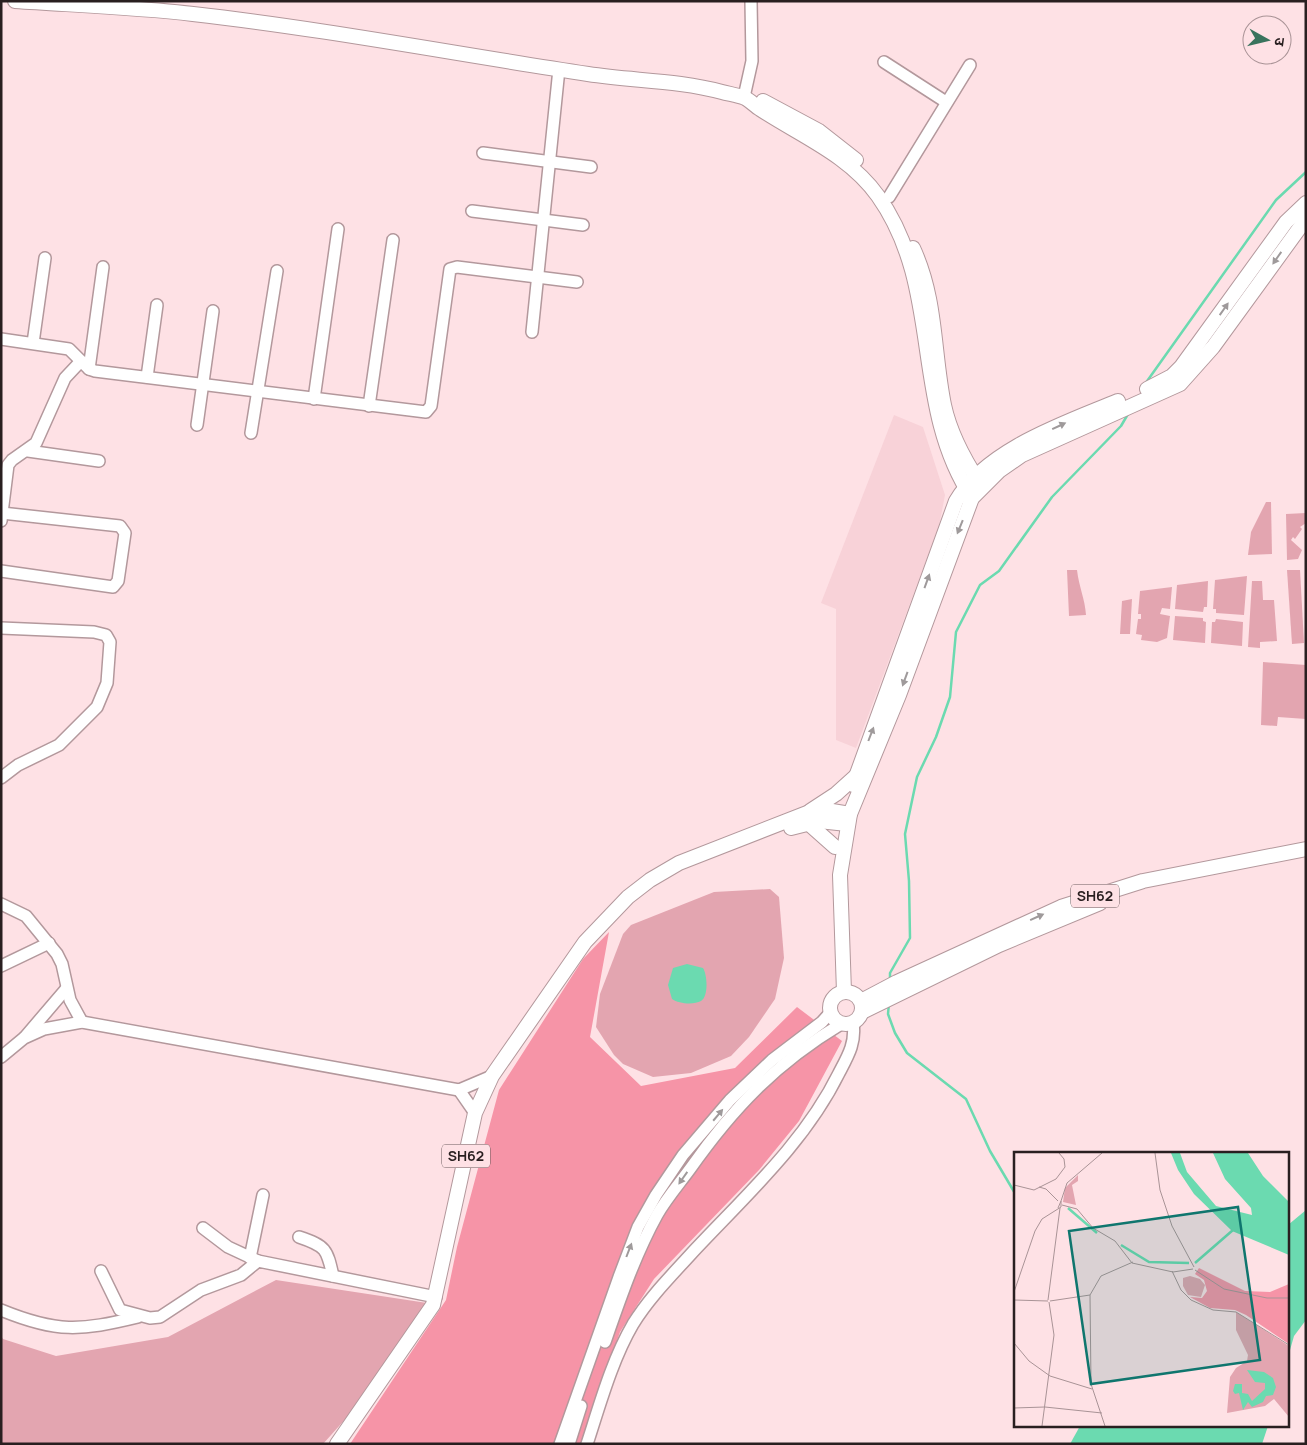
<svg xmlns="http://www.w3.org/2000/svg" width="1307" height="1445" font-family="Manrope,'Noto Sans Devanagari',sans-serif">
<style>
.built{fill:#f8d2d8}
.green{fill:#e3a5b0}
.forest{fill:#f694a7}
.water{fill:#6bdab0}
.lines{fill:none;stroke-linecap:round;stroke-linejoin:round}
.stream{stroke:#6bdab0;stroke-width:2.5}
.minor-casing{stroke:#b3989c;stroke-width:14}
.major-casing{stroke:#b3989c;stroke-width:16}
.minor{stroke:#fff;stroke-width:11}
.major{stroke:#fff;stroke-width:14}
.oneway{fill:#9f9a9b}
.labels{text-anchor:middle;stroke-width:4.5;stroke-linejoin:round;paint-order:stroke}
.shield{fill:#fee1e5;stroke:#69595b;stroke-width:1}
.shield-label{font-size:14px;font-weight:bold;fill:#291f20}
.inset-river{fill:none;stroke:#6bdab0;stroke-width:2.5}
.inset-road{fill:none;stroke:#a99396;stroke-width:1}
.view{fill:#0f766e;fill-opacity:0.15;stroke:#0f766e;stroke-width:2.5}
.inset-edge{fill:none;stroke:#291f20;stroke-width:2.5}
</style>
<rect width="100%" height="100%" fill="#fee1e5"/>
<polygon class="built" points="894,415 923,427 945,495 939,526 856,748 836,740 836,609 821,603"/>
<g class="green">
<polygon points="1266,502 1271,502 1272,554 1248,555 1251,532"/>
<polygon points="1306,513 1306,523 1300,527 1302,529 1295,539 1293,537 1291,540 1302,550 1298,559 1287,560 1286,514"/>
<path d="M1067,570h10c2,17 8,29 9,45l-17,1z"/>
<polygon points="1287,570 1300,570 1304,643 1292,644"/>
<polygon points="1247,576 1244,615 1216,613 1216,609 1213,609 1215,580"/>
<polygon points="1208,581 1207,607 1204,607 1203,612 1175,609 1177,585"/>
<polygon points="1252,581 1262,581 1263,600 1274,600 1277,641 1260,642 1260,648 1248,647"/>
<polygon points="1172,587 1170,609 1162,608 1160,614 1170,616 1167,638 1157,642 1141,640 1142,635 1136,634 1138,619 1141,619 1141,614 1138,614 1140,591"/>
<polygon points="1132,599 1130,634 1120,634 1122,601"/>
<polygon points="1175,616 1203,618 1203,621 1206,622 1205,643 1173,640"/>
<polygon points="1216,619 1243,622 1242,646 1211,643 1212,622 1215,622"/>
<polygon points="1263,662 1306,665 1306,719 1278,717 1277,726 1261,725"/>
<polygon points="770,889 779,897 784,958 775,999 749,1037 731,1056 691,1073 653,1077 623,1064 614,1055 596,1027 600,994 623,934 631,925 714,892"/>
<polygon points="276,1280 427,1303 365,1397 323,1444 1,1444 1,1336 3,1339 56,1356 168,1337"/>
</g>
<polygon class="forest" points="609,932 590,1037 641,1086 735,1068 797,1007 842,1041 799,1121 759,1170 654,1279 620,1332 582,1444 350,1444 446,1300 457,1247 499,1090 583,959"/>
<g class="water">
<path d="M687,964l16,4c4,6 6,28 -2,33 -7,4 -22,3 -29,-2l-4,-14 5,-17z"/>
<polygon points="1306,1210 1306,1320 1294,1336 1288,1357 1288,1225"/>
<polygon points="1080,1426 1268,1426 1262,1444 1070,1444"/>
</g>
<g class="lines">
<g class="stream">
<polyline points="1145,384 1276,200 1306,172"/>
<polyline points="890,980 890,973 910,938 909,881 905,834 917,777 936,737 950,697 956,632 980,585 999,571 1052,497 1121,426 1128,414"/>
<polyline points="889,1003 888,1014 895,1033 907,1053 966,1099 990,1151 1016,1195"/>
</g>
<defs>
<g id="minor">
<polyline points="884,62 946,102"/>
<polyline points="744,97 752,61 751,1"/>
<polyline points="483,153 591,167"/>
<polyline points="889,197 970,65"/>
<polyline points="472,211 583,225"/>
<polyline points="532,332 559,69"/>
<polyline points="1,339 69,349 89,369 95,371 426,412 431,406 450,269 457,267 577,282"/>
<polyline points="33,343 45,258"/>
<polyline points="89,369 103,267"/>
<polyline points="147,377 157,305"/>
<polyline points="314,399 338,229"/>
<polyline points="369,406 393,240"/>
<polyline points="197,425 213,311"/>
<polyline points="251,433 277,271"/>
<polyline points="28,451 99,461"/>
<polyline points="1,521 8,465 12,460 36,443 65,378 81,361"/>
<polyline points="1,571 113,587 118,581 125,533 120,526 2,513"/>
<polyline points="1,628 94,632 106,635 110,642 107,683 97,707 59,745 18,765 1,778"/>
<polyline points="1,904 26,916 57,954 62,964 70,1000 82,1022"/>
<polyline points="1,966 49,943"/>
<polyline points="25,1037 66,989"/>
<polyline points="1,1057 24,1038 44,1029 82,1022 459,1090 492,1076"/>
<polyline points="459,1090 475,1113"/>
<polyline points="203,1228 228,1247 258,1261"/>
<path d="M299,1237c27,9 28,12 34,39"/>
<polyline points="250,1258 263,1195"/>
<polyline points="101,1271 120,1310 150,1318 160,1317 201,1290 241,1275 258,1261 436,1297"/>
<path d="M1,1310c56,23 79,21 137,7"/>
<path d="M605,1342c15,-43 30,-87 52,-127 9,-16 22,-31 33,-46 43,-61 86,-106 151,-145"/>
<polyline points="560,1444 619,1277 638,1227 656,1195 683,1155 730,1100 772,1060 822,1022 831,1012"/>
<polyline points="569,1444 581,1406"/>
<path d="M587,1444c13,-40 25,-84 46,-120 16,-26 38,-48 58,-70 53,-57 113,-110 148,-181 9,-17 17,-30 14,-50"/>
</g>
<g id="major">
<path d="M15,1c59,4 119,6 178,13 132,15 263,40 395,60 45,7 90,6 134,18 7,2 16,3 23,6 6,3 10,8 15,11 41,27 89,46 118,87 66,93 32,208 94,302"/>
<polyline points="763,101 819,131 856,160"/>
<path d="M913,248c24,52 20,103 31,157 6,28 20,54 35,77"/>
<polyline points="1147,389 1172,376 1181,367 1286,222 1306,203"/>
<path d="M853,785l103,-284c31,-52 109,-78 162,-100"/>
<polyline points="810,811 836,794 856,776"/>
<polyline points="808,823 835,847"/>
<polyline points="791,828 819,821 847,824"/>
<circle cx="846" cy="1008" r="16"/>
<polyline points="844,992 840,875 850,814 899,695 972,498 999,471 1022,455 1180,384 1213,347 1306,219"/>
<polyline points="861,1001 897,982 1061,907 1143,881 1306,849"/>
<polyline points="862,1012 999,945 1100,903"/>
<polyline points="337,1444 433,1305 475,1113 492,1076 585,942 628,897 650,880 679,863 807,813 832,811 850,814"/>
</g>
</defs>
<use href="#minor" class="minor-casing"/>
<use href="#major" class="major-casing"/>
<use href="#minor" class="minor"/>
<use href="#major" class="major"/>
</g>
<defs><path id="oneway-solid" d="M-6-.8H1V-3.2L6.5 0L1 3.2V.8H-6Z" transform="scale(1.25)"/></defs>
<g class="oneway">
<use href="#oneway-solid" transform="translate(1277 258) rotate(125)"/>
<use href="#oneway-solid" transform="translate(1224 309) rotate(-55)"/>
<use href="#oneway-solid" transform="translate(1059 426) rotate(-25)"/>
<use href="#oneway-solid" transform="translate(960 527) rotate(112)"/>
<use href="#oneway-solid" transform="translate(927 581) rotate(-70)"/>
<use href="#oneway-solid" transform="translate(905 679) rotate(110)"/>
<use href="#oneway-solid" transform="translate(871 734) rotate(-69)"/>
<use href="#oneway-solid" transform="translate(1037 917) rotate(-24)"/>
<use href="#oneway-solid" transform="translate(718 1115) rotate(-50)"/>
<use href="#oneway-solid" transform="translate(683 1178) rotate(125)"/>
<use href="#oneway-solid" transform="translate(629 1250) rotate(-69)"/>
</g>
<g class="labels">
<g class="shield">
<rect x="1071" y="884.5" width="48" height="23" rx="4"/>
<rect x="442" y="1144.5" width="48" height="23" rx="4"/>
</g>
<g class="shield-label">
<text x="1095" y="901">SH62</text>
<text x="466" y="1161">SH62</text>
</g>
</g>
<g transform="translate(1014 1152)">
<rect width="275" height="275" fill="#fee1e5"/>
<path d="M64,23v6l-6,4 4,20 -13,-3 2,-14zM176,124l10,3 5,6 -4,12 -13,-2 -5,-9v-8zM222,160l53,34v71l-15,-18 -9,7 -38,7 3,-36 6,-9 11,-7 1,-6 -12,-25z" fill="#e3a5b0"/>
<path d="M185,116l46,23 25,1 19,-8v60l-43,-29 -11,-5 -25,-2 -20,-11 12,1 5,-7 -3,-11 -9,-6z" fill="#f694a7"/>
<path d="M157,1h9l7,19 29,34 36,9 -1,-7 -26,-29 -12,-26h35l15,23 26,26v53l-57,-24 -38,-37 -16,-24zM233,218l17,2 9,6 3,9 -3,8 -7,1 -3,6 -11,5 -4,-5 -5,8 -4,-17 -4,1 -2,-3 2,-7h7v9l6,1 4,7 13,-12v-6l-10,-1z" fill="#6bdab0"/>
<path class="inset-river" d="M54,56l29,25M107,93l28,17 40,1M181,111l38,-33"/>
<path class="inset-road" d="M141,1l5,37 12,36 22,41M0,33l20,5 22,-11 9,-12 -1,-8 -5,-6M25,35l7,2 12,12M47,49l6,-18 35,-30M48,53l15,4 16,19 22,13 17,22 41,9 20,-3M181,118l29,19 43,9h22M158,119l9,19 10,10 22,10 23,2 53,33M0,140l21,-61 7,-12 19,-12v-6l-3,7M0,148l34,1M34,148l12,-92M36,149l40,-6M0,191l15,18 21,15 42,13M0,256l31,-1 57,6M28,274l12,-91 -5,-33M91,274l-14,-42 -1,-89 11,-19 32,-14"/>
<path class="view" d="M224,55l22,153 -169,24 -22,-153z"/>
<rect width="275" height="275" class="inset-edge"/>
</g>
<rect width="1307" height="1445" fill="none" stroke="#291f20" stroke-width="5"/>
<g transform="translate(1267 40) rotate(98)"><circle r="24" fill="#fee1e5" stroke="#a99396"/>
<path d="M0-4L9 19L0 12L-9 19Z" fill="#39735d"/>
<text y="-8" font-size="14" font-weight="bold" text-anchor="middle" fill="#291f20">उ</text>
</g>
</svg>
